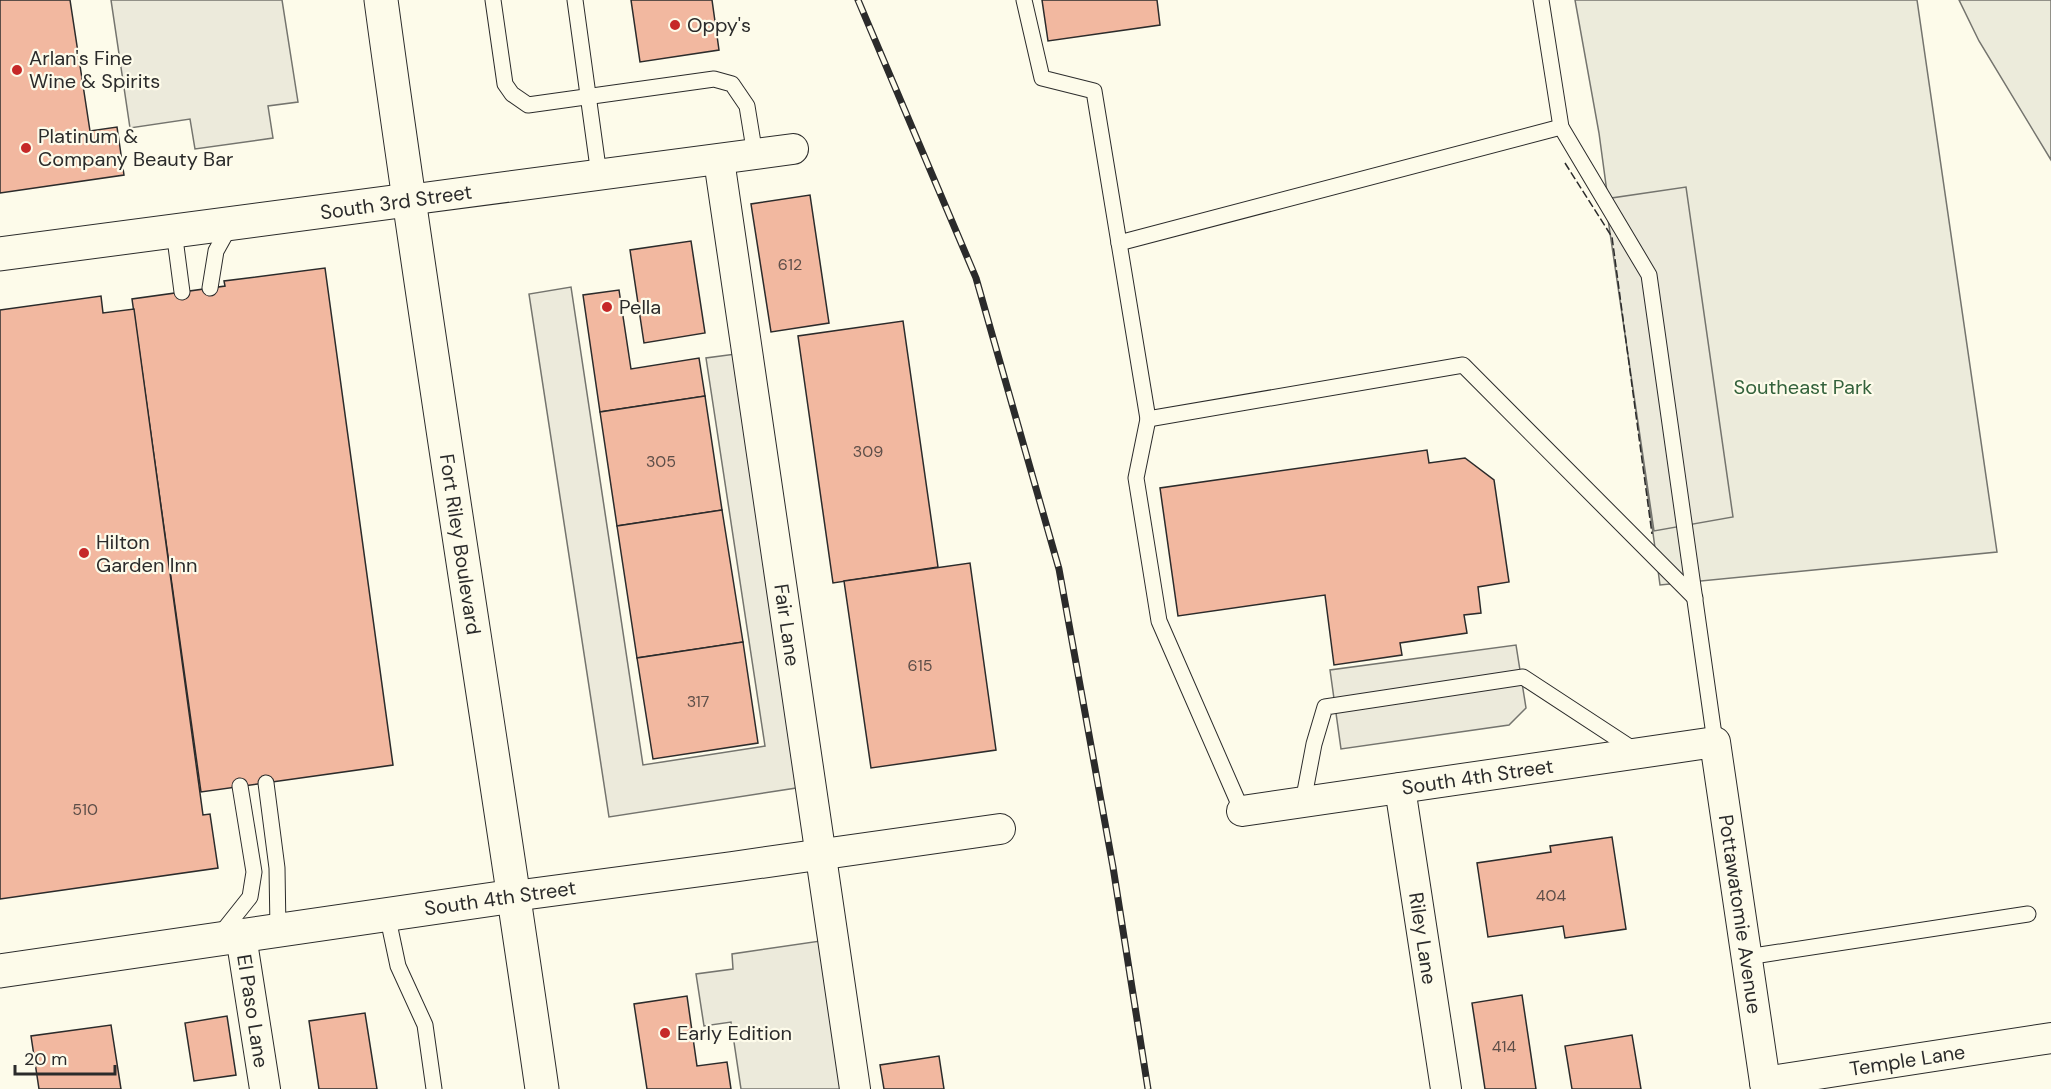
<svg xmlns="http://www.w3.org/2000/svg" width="2051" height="1089" font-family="'DM Sans',sans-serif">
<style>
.green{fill:#ecebdb;stroke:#74746e;stroke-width:1.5}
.parking{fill:#eceadb;stroke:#74746e;stroke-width:1.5}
.building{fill:#f2b8a0;stroke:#2b2b2b;stroke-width:1.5}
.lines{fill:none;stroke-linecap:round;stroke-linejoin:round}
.service-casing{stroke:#2b2b2b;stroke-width:17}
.minor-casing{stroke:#2b2b2b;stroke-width:32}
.tertiary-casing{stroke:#2b2b2b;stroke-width:35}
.secondary-casing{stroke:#2b2b2b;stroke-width:35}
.trunk-casing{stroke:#2b2b2b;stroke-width:35}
.service{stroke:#fdfbea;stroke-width:15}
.minor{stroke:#fdfbea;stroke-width:30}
.tertiary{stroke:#fdfbea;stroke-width:33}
.secondary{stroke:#fdfbea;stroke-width:33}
.trunk{stroke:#fdfbea;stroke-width:33}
.rail-casing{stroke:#2b2b2b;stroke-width:7}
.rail{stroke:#fdfbea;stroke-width:4.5;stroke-dasharray:14;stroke-linecap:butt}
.fence{stroke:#2b2b2b;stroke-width:1.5;stroke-dasharray:8 3;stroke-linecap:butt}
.poi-dot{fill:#c62828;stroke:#fdfbea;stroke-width:2}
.labels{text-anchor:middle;stroke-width:4.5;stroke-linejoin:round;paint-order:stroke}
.number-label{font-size:16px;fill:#5d4e48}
.poi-label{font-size:20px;fill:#2b2b2b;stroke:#fdfbea;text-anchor:start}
.street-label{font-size:20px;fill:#2b2b2b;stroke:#fdfbea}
.park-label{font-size:20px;fill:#34623c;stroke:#fdfbea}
</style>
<rect width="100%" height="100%" fill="#fdfbea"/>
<g class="green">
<polygon points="1575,0 1917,0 1997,552 1660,585 1599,133"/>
<polygon points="1959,0 2051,0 2051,160 1979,41"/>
</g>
<g class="parking">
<polygon points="111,0 282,0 298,102 268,106 273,138 195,149 190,119 130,128"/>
<polygon points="1686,187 1733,517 1654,531 1605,199"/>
<polygon points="571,287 643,765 765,746 706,358 743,353 809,786 609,817 529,294"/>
<polygon points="1516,645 1526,708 1509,725 1341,749 1330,670"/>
<polygon points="827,940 848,1089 741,1089 731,1022 704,1026 696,974 733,969 732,954"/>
</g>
<g class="building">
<polygon points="0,0 70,0 90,131 117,127 124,175 0,193"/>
<polygon points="631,0 712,0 719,50 640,62"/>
<polygon points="1042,0 1157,0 1160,25 1048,41"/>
<polygon points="810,195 829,323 771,332 751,204"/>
<polygon points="691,241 705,333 644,343 630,250"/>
<polygon points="325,268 393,765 201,792 132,299 225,286 224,281"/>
<polygon points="619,290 631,369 699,358 705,396 600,412 583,295"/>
<polygon points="101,296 103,313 134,309 203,815 210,814 218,868 0,899 0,310"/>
<polygon points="903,321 938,567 833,583 798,336"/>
<polygon points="705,396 722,510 617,526 600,412"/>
<polygon points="1427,450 1429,463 1465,458 1494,480 1509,582 1478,587 1481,613 1464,615 1467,633 1400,643 1402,655 1334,665 1325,595 1178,616 1160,488"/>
<polygon points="722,510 743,642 637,658 617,526"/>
<polygon points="970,563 996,750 871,768 844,581"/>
<polygon points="743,642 758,743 653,759 637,658"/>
<polygon points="1612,837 1626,929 1565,938 1563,926 1488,937 1477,863 1551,852 1550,846"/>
<polygon points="1522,995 1536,1089 1485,1089 1472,1003"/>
<polygon points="687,996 697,1066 727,1062 731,1089 647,1089 634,1004"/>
<polygon points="365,1013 377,1089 319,1089 309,1021"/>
<polygon points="227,1016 236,1075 194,1081 185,1023"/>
<polygon points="111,1025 121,1089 39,1089 31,1036"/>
<polygon points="1632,1035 1641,1089 1572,1089 1565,1046"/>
<polygon points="939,1056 944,1089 884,1089 880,1065"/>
</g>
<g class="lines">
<defs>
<g id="service">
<polyline points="493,0 505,84 512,94 528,105 714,79 732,84 747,106 755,155"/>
<polyline points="575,0 599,175"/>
<polyline points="1024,0 1042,78 1094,91 1148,419 1463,365 1695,598"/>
<polyline points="1541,0 1561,127 1649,275 1715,742"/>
<polyline points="174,231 182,292"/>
<polyline points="1119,243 1561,127"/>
<polyline points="210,288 216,251 231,224"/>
<polyline points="1148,419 1136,478 1159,621 1242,811"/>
<polyline points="266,783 277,868 278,930"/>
<polyline points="1303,802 1314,744 1325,707 1523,677 1636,751"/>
<polyline points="387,914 398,966 425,1025 434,1089"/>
<polyline points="219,936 250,897 254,872 240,786"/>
<polyline points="1747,957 2028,914"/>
</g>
<g id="minor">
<path id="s1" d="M719,160l136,929"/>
<polyline points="408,200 793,149"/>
<path id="s2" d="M1400,788l46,301"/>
<path id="s3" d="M1242,811l473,-69 51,347"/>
<polyline points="514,896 732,867 1000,829"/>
<path id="s4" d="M241,936l24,153"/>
<path id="s5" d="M1765,1082l286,-44"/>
</g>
<polyline id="tertiary" points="0,254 408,200"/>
<polyline id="secondary" points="0,971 514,896"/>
<g id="trunk">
<path id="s6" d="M381,0c49,364 109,726 161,1089"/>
</g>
</defs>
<use href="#service" class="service-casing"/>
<use href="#minor" class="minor-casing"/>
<use href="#tertiary" class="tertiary-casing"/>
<use href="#secondary" class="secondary-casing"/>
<use href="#trunk" class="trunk-casing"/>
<use href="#service" class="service"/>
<use href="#minor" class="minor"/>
<use href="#tertiary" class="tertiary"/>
<use href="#secondary" class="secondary"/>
<use href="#trunk" class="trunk"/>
<defs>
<polyline id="rail" points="858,0 976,278 1059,569 1113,867 1148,1089"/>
</defs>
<use href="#rail" class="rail-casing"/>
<use href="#rail" class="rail"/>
<polyline class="fence" points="1565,163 1612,237 1652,534"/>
</g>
<g class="poi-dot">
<circle cx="675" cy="25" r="6"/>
<circle cx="17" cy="70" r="6"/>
<circle cx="26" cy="148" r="6"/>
<circle cx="607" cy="307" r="6"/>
<circle cx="84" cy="553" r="6"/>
<circle cx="665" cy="1033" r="6"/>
</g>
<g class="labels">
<g class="number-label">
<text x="790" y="270">612</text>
<text x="868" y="457">309</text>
<text x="661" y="467">305</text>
<text x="920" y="671">615</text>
<text x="698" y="707">317</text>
<text x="85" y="815">510</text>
<text x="1551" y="901">404</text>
<text x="1504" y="1052">414</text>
</g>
<g class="poi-label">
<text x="687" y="32">Oppy's</text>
<text x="29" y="65">Arlan's Fine<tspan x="29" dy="23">Wine &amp; Spirits</tspan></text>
<text x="38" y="143">Platinum &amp;<tspan x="38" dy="23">Company Beauty Bar</tspan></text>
<text x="619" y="314">Pella</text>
<text x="96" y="549">Hilton<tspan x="96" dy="23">Garden Inn</tspan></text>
<text x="677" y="1040">Early Edition</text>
</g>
<g class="street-label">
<text transform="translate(396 202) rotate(-8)" y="7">South 3rd Street</text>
<text dy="7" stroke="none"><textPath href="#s6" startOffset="550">Fort Riley Boulevard</textPath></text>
<text dy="7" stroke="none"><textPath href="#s1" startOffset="470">Fair Lane</textPath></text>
<text dy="7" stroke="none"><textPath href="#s3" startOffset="238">South 4th Street</textPath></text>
<text transform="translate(500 898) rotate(-8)" y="7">South 4th Street</text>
<text dy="7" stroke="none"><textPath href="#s3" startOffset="652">Pottawatomie Avenue</textPath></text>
<text dy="7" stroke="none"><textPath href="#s2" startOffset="152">Riley Lane</textPath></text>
<text dy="7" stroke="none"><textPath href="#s4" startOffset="76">El Paso Lane</textPath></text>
<text dy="7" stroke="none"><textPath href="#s5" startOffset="144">Temple Lane</textPath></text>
</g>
<g class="park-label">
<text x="1803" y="394">Southeast Park</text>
</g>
</g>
<path d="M15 1065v9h100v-9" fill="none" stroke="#2b2b2b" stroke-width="3"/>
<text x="24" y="1065" font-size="18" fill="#2b2b2b" stroke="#fdfbea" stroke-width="4.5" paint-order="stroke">20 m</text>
</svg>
